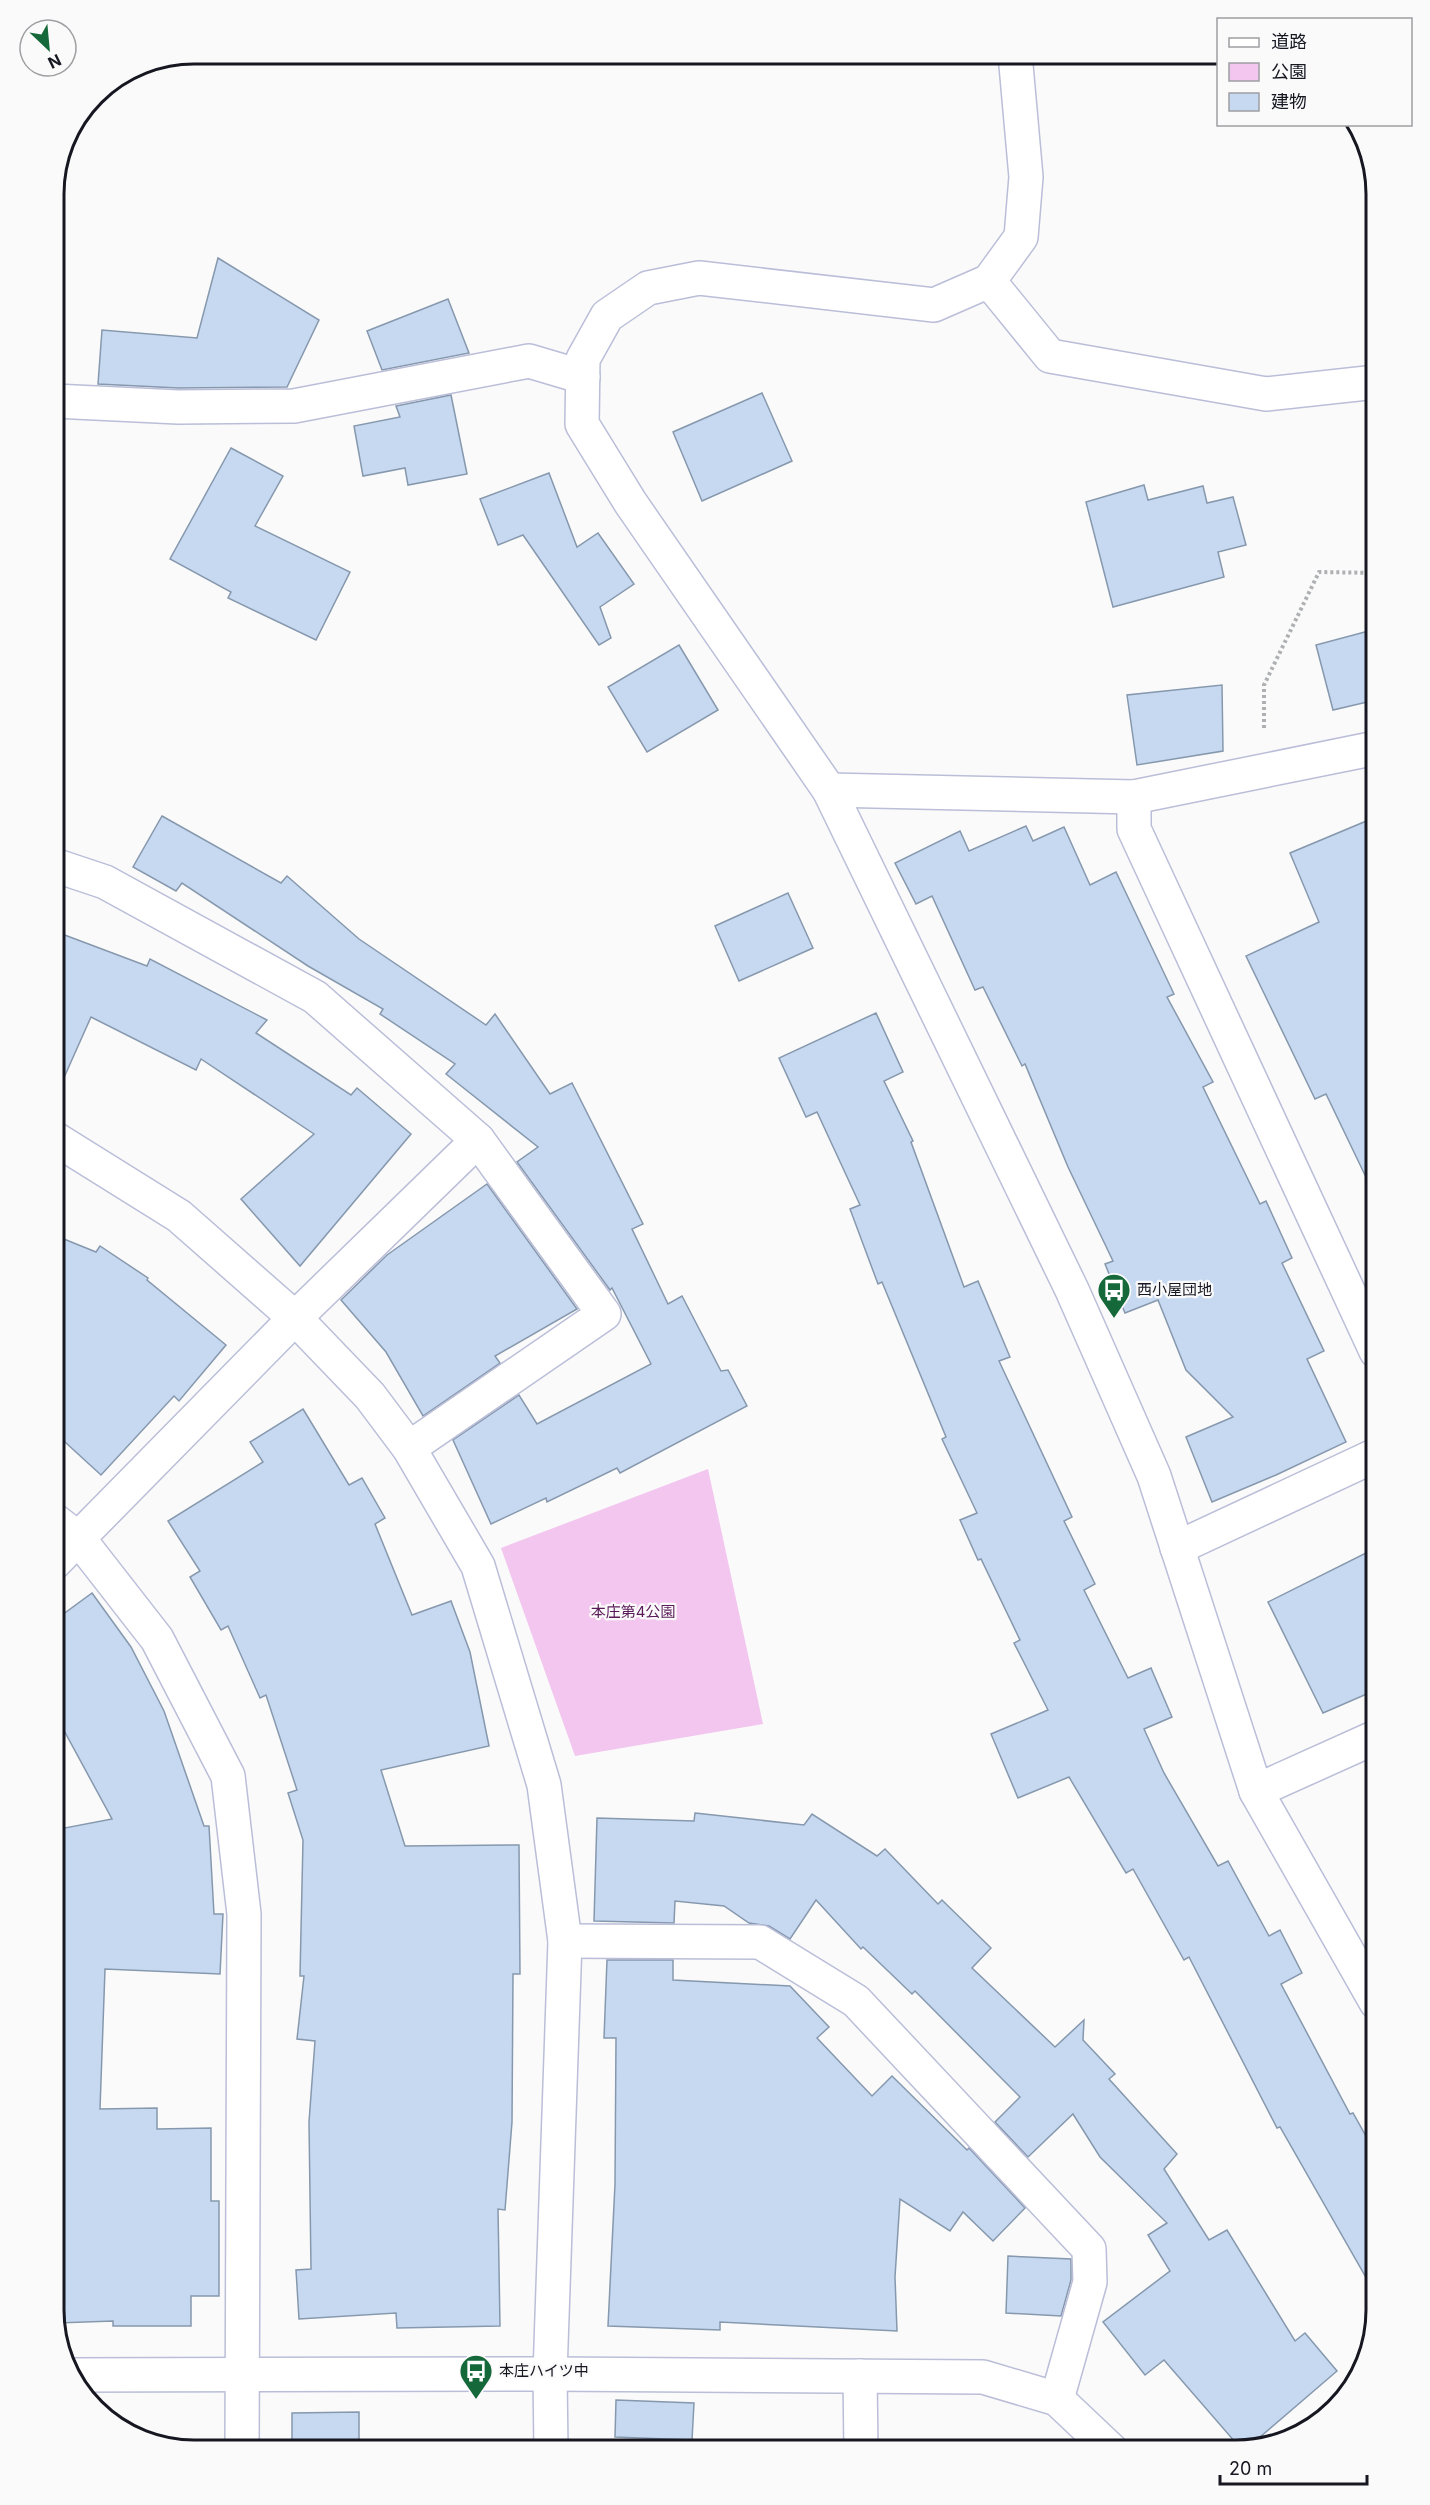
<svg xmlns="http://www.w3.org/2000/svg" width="1430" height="2505" font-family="Inter,'Noto Sans JP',sans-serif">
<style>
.green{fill:#f2c6ee}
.building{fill:#c7d9f0;stroke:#8698ad;stroke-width:1.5}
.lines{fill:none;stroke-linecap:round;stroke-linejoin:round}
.minor-casing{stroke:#babed8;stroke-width:36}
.tertiary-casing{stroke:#babed8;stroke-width:36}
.path{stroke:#afb0b3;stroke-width:4;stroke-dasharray:3 3;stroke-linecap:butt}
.minor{stroke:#fff;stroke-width:33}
.tertiary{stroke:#fff;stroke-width:33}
.labels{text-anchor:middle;stroke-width:4.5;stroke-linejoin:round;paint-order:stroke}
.poi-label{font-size:15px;fill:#161721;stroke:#fafafa;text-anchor:start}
.park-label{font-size:15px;fill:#5b1b5a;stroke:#fafafa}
.rim{fill:none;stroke:#161721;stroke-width:3}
</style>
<rect width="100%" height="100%" fill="#fafafa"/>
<polygon class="green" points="708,1469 763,1724 575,1756 501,1548"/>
<g class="building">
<polygon points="218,258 319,320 287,387 178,388 98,384 102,330 197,338"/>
<polygon points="448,299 469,353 382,370 367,331"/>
<polygon points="762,393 792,461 702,501 673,432"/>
<polygon points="451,395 467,474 408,485 405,468 363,476 354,426 400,417 396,406"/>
<polygon points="231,448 283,476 255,526 350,572 316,640 228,598 231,592 170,559"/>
<polygon points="549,473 577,547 598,533 634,584 600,607 611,638 599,645 523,535 498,545 480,499"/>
<polygon points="1144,485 1148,500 1203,486 1207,503 1233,497 1246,545 1218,552 1224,577 1113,607 1086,502"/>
<polygon points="1376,629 1376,700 1333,710 1316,645"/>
<polygon points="679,645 718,710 647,752 608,687"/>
<polygon points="1222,685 1223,751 1137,765 1127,695"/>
<polygon points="162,816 281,883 287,876 359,939 486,1025 495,1014 550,1094 572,1083 643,1224 632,1229 668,1304 682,1296 721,1371 728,1370 747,1406 620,1473 617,1468 547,1502 546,1498 491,1524 453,1440 519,1395 537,1424 651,1364 612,1288 610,1290 517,1162 538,1147 446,1074 455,1064 380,1014 383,1009 308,966 182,883 176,891 133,867"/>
<polygon points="1376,817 1376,1198 1326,1094 1315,1099 1246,956 1319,922 1290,853"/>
<polygon points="1026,826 1033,841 1064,827 1090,885 1116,872 1174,994 1167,997 1213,1082 1203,1087 1260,1204 1266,1201 1292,1258 1282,1263 1324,1351 1307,1359 1346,1442 1276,1475 1212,1502 1186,1437 1233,1417 1186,1370 1158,1300 1125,1313 1105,1264 1113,1261 1068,1167 1025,1064 1022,1066 983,987 975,990 932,896 916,904 895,863 960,831 969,851"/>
<polygon points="788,893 813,948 739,981 715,926"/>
<polygon points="54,931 147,966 150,959 267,1020 256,1033 351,1095 357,1088 411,1134 300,1266 241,1199 314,1134 201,1059 196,1070 91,1017 54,1100"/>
<polygon points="876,1013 903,1072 884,1081 913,1141 911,1142 964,1287 978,1281 1010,1357 999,1361 1072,1517 1064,1521 1095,1584 1084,1590 1128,1678 1151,1668 1172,1717 1144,1729 1164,1773 1218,1866 1228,1861 1269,1936 1280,1930 1302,1973 1281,1984 1350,2114 1353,2113 1376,2154 1376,2295 1280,2127 1277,2128 1189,1957 1184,1960 1133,1869 1126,1873 1069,1777 1018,1798 991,1734 1048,1710 1014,1643 1020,1640 981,1559 978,1560 960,1520 977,1513 942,1439 946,1437 882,1282 878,1284 850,1209 860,1205 817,1112 806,1117 779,1058"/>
<polygon points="487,1184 577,1309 495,1356 500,1363 423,1416 386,1352 341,1300 387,1255"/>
<polygon points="54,1235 96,1252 100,1246 148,1278 147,1280 226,1345 179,1401 174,1396 101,1475 54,1432"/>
<polygon points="303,1409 349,1485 362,1478 385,1518 375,1524 412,1615 451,1601 470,1652 489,1746 381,1770 405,1846 519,1845 520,1974 513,1974 512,2122 505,2210 498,2209 500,2326 397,2328 396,2313 299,2319 296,2270 311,2269 309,2122 315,2041 297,2039 304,1976 300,1976 303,1840 288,1793 297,1790 266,1695 260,1698 228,1626 221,1630 190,1577 200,1571 168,1521 263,1462 250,1442"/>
<polygon points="1376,1548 1376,1690 1323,1713 1268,1602"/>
<polygon points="92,1593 131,1647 164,1711 204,1826 209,1826 214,1914 223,1914 220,1974 105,1969 100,2109 157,2108 157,2129 211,2128 211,2201 219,2201 219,2296 191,2296 191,2326 113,2326 113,2321 57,2323 54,2310 54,1830 112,1819 54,1712 54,1621"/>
<polygon points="695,1813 804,1825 812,1814 877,1856 885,1849 938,1904 942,1900 991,1948 972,1968 1055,2047 1084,2020 1083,2040 1115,2074 1109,2079 1177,2154 1164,2169 1209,2240 1227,2230 1295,2341 1305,2333 1337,2371 1246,2449 1242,2450 1164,2360 1145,2375 1103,2322 1170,2271 1148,2235 1167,2223 1100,2157 1073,2114 1028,2157 995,2122 1020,2097 915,1991 912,1994 863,1947 861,1949 816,1900 790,1939 769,1926 749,1923 724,1906 675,1901 674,1923 594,1921 597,1818 694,1821"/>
<polygon points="607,1960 673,1960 673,1980 790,1986 829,2027 817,2038 872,2096 892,2076 967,2150 969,2148 1025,2208 993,2241 963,2212 950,2231 900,2199 895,2277 897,2331 720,2322 720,2330 608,2326 615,2184 616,2038 604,2038"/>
<polygon points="1008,2256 1071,2259 1071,2280 1061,2316 1006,2313"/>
<polygon points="616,2400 694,2403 692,2440 615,2437"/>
<polygon points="359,2412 359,2451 292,2451 292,2413"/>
</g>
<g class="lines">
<defs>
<g id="minor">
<polyline points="989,281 1050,356 1266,394 1376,382"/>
<polyline points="54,401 178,407 294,406 529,361 583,377"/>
<polyline points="829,790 1134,797 1376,748"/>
<polyline points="1134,797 1134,829 1376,1351"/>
<polyline points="54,865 105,882 315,997 478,1140 604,1314 409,1448"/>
<polyline points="54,1138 179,1216 295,1318 370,1396 409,1448 478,1566 544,1785 565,1941 550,2374 551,2451"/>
<polyline points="54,1520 79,1539 157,1639 228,1776 244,1914 242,2451"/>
<polyline points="1177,1548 1376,1455"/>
<polyline points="54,1563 295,1318 478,1140"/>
<polyline points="1256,1791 1376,1737"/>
<polyline points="565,1941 760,1942 856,2001 1089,2249 1090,2282 1057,2399"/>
<polyline points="860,2376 861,2451"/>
</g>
<g id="tertiary">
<polyline points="1015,54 1026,177 1021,237 989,281 934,305 699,278 648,288 607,316 583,359 582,424 630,502 829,790 1072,1290 1154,1476 1256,1791 1376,2002"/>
<polyline points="71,2375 550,2374 983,2377 1057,2399 1112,2451"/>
</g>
</defs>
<use href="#minor" class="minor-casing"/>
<use href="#tertiary" class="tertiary-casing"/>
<polyline class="path" points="1264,728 1264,685 1319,572 1376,573"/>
<use href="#minor" class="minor"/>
<use href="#tertiary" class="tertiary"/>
</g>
<defs>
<symbol id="bus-pin" viewBox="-11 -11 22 30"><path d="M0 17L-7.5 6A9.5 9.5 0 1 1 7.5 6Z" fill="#146839" stroke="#fafafa"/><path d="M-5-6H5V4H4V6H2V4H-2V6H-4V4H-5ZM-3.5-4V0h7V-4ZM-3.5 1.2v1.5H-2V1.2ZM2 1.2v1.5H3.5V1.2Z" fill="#fff"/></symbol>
</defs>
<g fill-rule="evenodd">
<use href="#bus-pin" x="1095" y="1271" width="38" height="52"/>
<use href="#bus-pin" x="457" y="2352" width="38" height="52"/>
</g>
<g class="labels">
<g class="poi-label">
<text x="1137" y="1295">西小屋団地</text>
<text x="499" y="2376">本庄ハイツ中</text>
</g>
<g class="park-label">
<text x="633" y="1617">本庄第4公園</text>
</g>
</g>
<path d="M0 0H1430V2505H0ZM194 64H1236A130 130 0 0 1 1366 194V2310A130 130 0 0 1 1236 2440H194A130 130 0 0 1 64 2310V194A130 130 0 0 1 194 64Z" fill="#fafafa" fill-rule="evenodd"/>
<path class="rim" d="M194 64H1236A130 130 0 0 1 1366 194V2310A130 130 0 0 1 1236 2440H194A130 130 0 0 1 64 2310V194A130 130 0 0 1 194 64Z"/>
<rect x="1217" y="18" width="195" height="108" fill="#fafafa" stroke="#9f9fa3" stroke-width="1.5"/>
<rect x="1229" y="38" width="30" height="9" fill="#ffffff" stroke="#9f9fa3" stroke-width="1.5"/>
<text x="1271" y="48" font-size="18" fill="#161721">道路</text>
<rect x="1229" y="63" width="30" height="18" fill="#f2c6ee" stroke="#9f9fa3" stroke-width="1.5"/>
<text x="1271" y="78" font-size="18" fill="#161721">公園</text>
<rect x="1229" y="93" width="30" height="18" fill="#c7d9f0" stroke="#9f9fa3" stroke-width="1.5"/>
<text x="1271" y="108" font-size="18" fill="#161721">建物</text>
<g transform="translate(48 48) rotate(154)"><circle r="28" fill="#fafafa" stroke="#9f9fa3" stroke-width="1.5"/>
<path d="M0-4.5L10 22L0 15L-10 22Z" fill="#146839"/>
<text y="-9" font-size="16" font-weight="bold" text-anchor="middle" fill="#161721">N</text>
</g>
<path d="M1220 2475v9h147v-9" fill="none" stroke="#161721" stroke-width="3"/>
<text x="1229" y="2475" font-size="18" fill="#161721" stroke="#fafafa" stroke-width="4.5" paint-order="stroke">20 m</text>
</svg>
